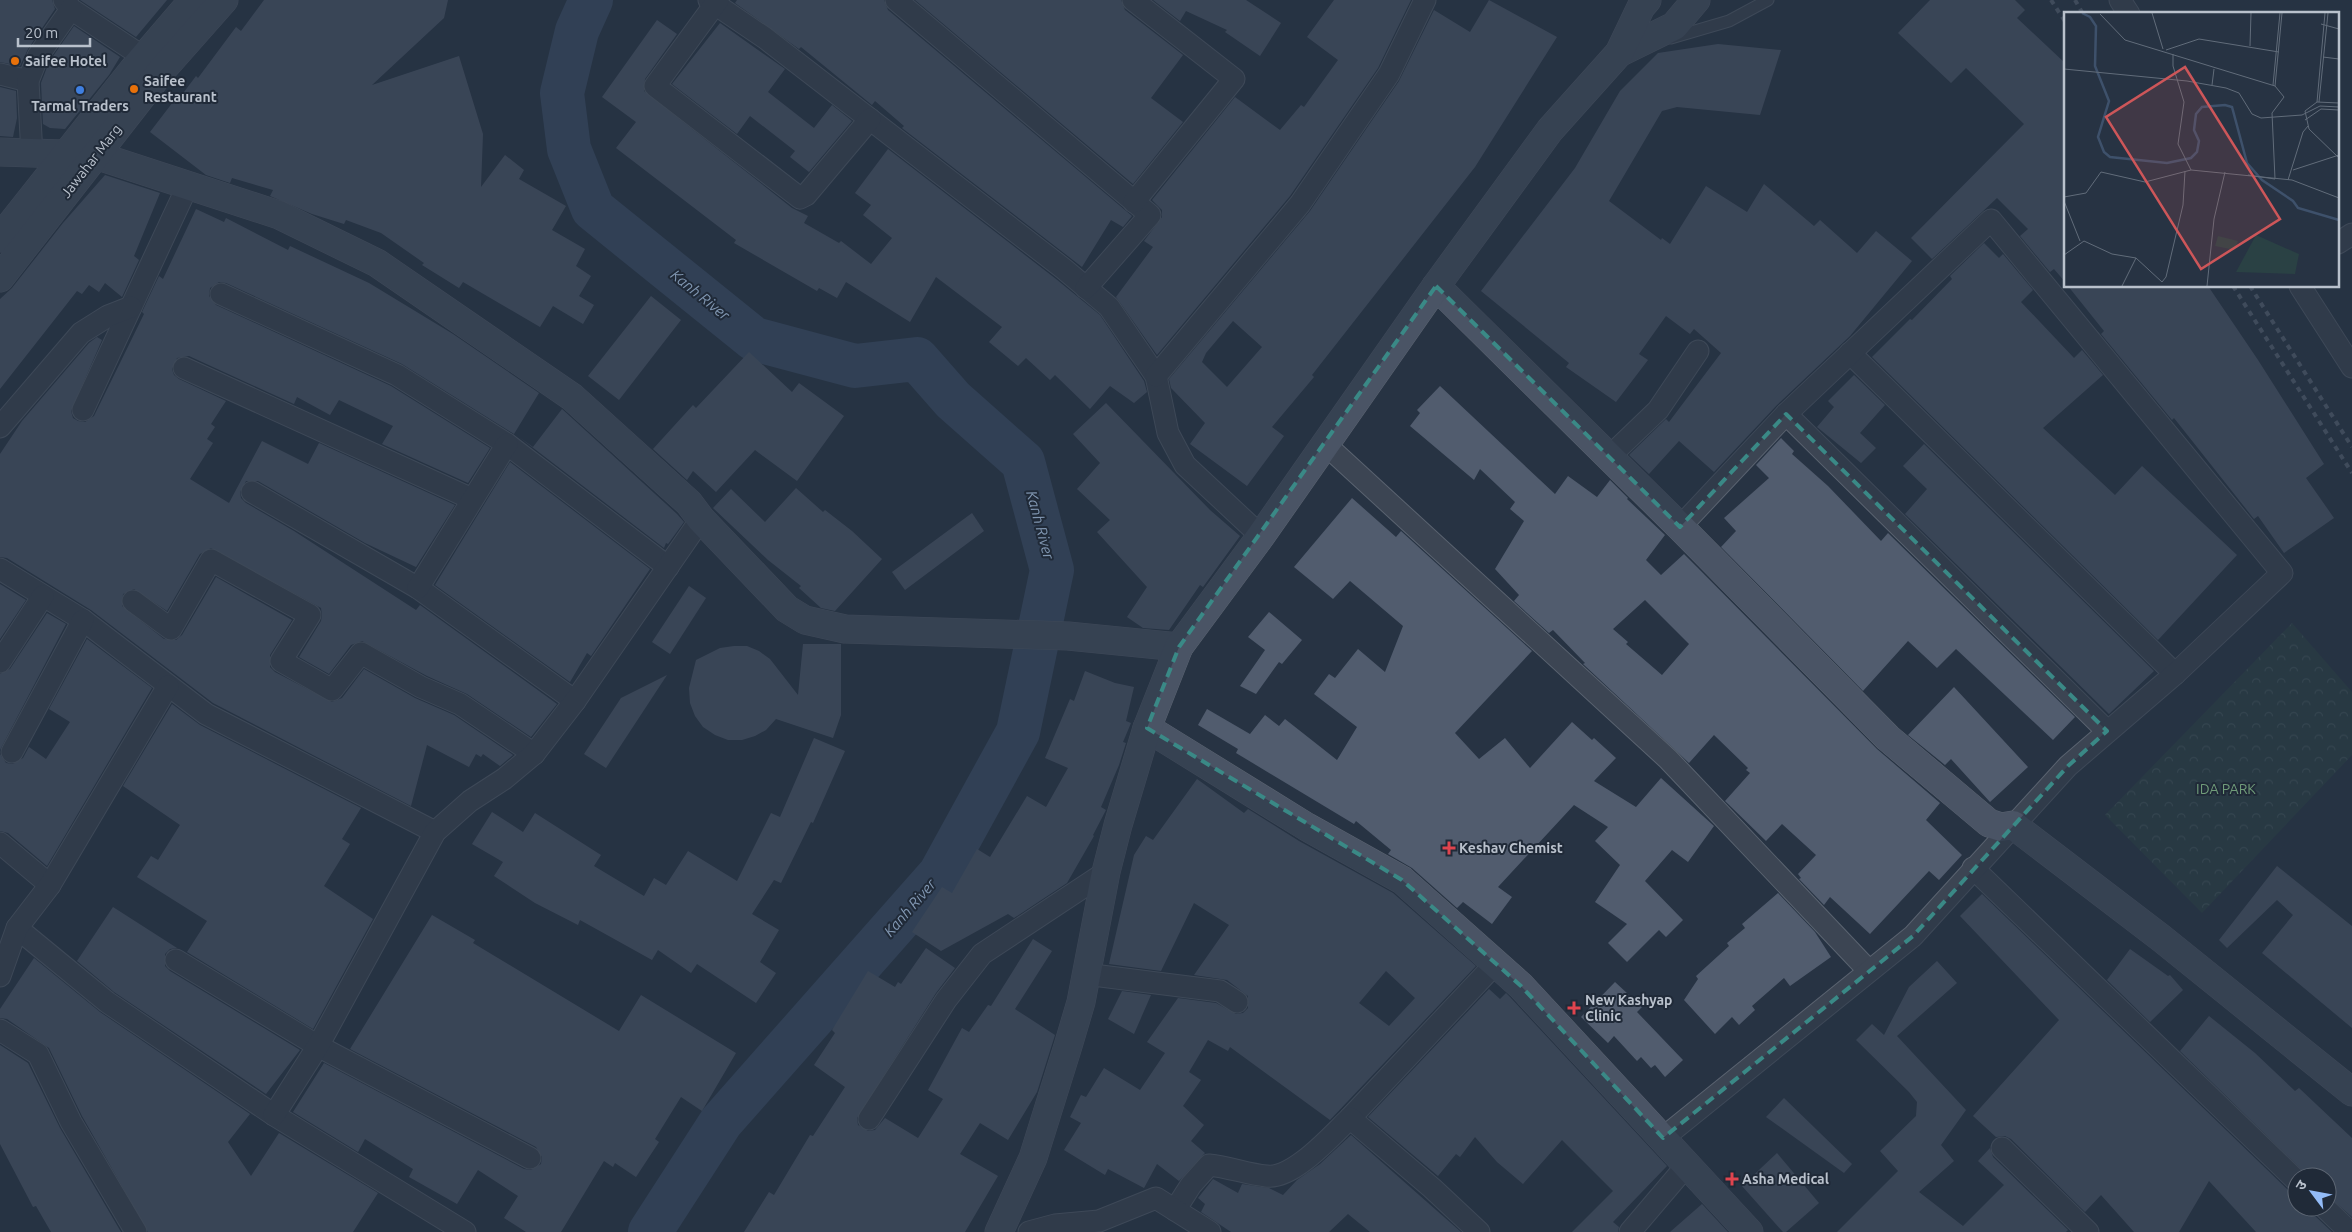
<svg xmlns="http://www.w3.org/2000/svg" width="2352" height="1232" font-family="Ubuntu,'Noto Sans Devanagari',sans-serif">
<style>
.park{fill:url(#park-crowns)}
.lines{fill:none;stroke-linecap:round;stroke-linejoin:round}
.river{stroke:#3e516b;stroke-width:44}
.building{fill:#515c6e;fill-rule:evenodd}
.lane-casing{stroke:#5a6370;stroke-width:13}
.street-casing{stroke:#5a6370;stroke-width:23}
.secondary-casing{stroke:#5a6370;stroke-width:29}
.lane{stroke:#3c4553;stroke-width:11}
.street{stroke:#3c4553;stroke-width:21}
.secondary{stroke:#4a5465;stroke-width:28}
.rail{stroke:#5e6979;stroke-width:4;stroke-dasharray:5 5;stroke-linecap:butt}
.marked{fill:none;stroke:#3a8986;stroke-width:4;stroke-dasharray:10 6;stroke-linejoin:round}
.food-dot{fill:#e8710a;stroke:#202a38;stroke-width:2}
.shop-dot{fill:#3f7fe0;stroke:#202a38;stroke-width:2}
.health-dot{fill:#e0444e;stroke:#202a38;stroke-width:2}
.labels{text-anchor:middle;stroke-width:4;stroke-linejoin:round;paint-order:stroke}
.poi-label{font-size:14px;font-weight:bold;fill:#b9c1cc;stroke:#202a38;text-anchor:start}
.street-label{font-size:14px;fill:#b9c1cc;stroke:#202a38}
.park-label{font-size:14px;fill:#719d7a;stroke:#202a38}
.water-label{font-size:15px;font-style:italic;fill:#8197b2;stroke:#202a38}
.inset-river{fill:none;stroke:#3e516b;stroke-width:2.5}
.inset-road{fill:none;stroke:#616c7a;stroke-width:1}
.view{fill:#cd5659;fill-opacity:0.15;stroke:#cd5659;stroke-width:2.5}
.inset-edge{fill:none;stroke:#b9c1cc;stroke-width:2.5}
</style>
<defs>
<pattern id="park-crowns" width="20" height="18" patternUnits="userSpaceOnUse" patternTransform="scale(1.25)"><rect width="20" height="18" fill="#2a4144"/><path d="M2 6a3 3 0 1 1 6 0M12 15a3 3 0 1 1 6 0" fill="none" stroke="#475b5e"/></pattern>
</defs>
<rect width="100%" height="100%" fill="#273343"/>
<polygon class="park" points="2292,623 2352,692 2352,755 2202,913 2105,815"/>
<g class="lines">
<polyline class="river" points="591,0 577,31 562,93 569,149 593,209 754,339 855,366 917,359 953,400 1023,462 1052,570 1018,732 940,874 721,1122 650,1232"/>
</g>
<g class="building">
<polygon points="0,0 52,0 55,9 28,49 20,66 0,62"/>
<polygon points="80,0 167,0 136,37"/>
<polygon points="264,0 448,0 444,18 372,85 459,56 483,134 481,187 505,155 524,170 519,179 566,206 552,230 585,249 576,266 591,276 579,296 594,305 583,324 553,306 540,327 463,282 459,288 422,265 424,263 381,233 346,220 344,224 312,214 270,196 273,190 232,178 230,183 206,175 150,132 176,98 178,100 196,76 198,78 236,27 241,31"/>
<polygon points="737,0 884,0 888,10 1132,216 1123,227 1111,220 1082,267 902,128 904,126 875,101 872,105 801,47 799,49 735,3"/>
<polygon points="915,0 1121,0 1125,10 1183,55 1151,98 1183,122 1133,184"/>
<polygon points="1153,0 1246,0 1281,23 1260,56 1225,32 1227,30 1186,11 1180,21"/>
<polygon points="1334,0 1411,0 1378,68 1290,196 1157,355 1116,297 1153,247 1144,241 1162,217 1162,210 1152,200 1235,97 1280,130 1301,105 1304,107 1338,60 1307,37"/>
<path d="M1489,0l68,37 -82,130 -163,208 2,2 -42,50 12,9 -37,50 -57,-42 15,-21 -34,-35 -2,-9 141,-168 89,-130 35,-71 36,22zM1233,321l29,26 -35,40 -25,-25 4,-9z"/>
<polygon points="1930,0 2015,0 2025,10 2017,18 2066,64 2066,283 2054,269 2050,272 2020,236 2028,229 1997,198 1932,259 1911,238 2024,124 1966,68 1951,83 1898,33"/>
<polygon points="657,20 677,34 645,79 644,91 792,208 808,216 804,223 839,243 841,241 871,264 892,238 863,215 871,205 855,193 888,149 1056,279 1100,315 1144,381 1147,392 1134,403 1110,386 1090,409 1055,375 1050,380 1026,358 1018,366 989,342 1002,327 936,277 910,322 846,282 837,298 819,288 817,291 734,243 736,240 616,148 636,122 602,97"/>
<polygon points="720,23 785,69 768,92 814,128 832,105 852,121 809,172 790,157 795,151 750,116 737,134 672,84"/>
<polygon points="74,26 120,57 109,75 65,129 50,128 43,124 41,83 49,62"/>
<polygon points="1718,44 1781,50 1760,115 1677,107 1662,111 1609,201 1661,240 1662,238 1670,244 1706,186 1747,212 1764,184 1814,226 1820,220 1857,253 1876,231 1912,261 1850,336 1777,405 1714,472 1679,441 1649,474 1629,455 1666,419 1669,422 1721,353 1694,329 1690,334 1666,316 1639,354 1648,360 1616,402 1566,367 1569,363 1481,291 1575,168 1620,91 1658,53"/>
<polygon points="0,87 16,91 17,118 13,137 0,136"/>
<polygon points="105,175 160,193 134,256 139,260 122,297 105,283 99,292 89,285 82,294 77,291 0,389 0,299 12,288 63,223"/>
<polygon points="196,209 224,222 226,218 288,250 290,246 369,283 453,334 539,393 514,434 402,364 226,283 219,282 210,288 209,296 216,305 391,386 490,448 468,483 382,444 393,426 339,400 330,415 297,397 294,404 189,356 177,358 172,369 174,375 179,379 226,401 211,424 215,427 207,439 213,443 190,479 229,503 262,441 308,464 319,443 455,505 416,567 365,543 258,481 246,481 240,492 241,498 246,503 294,531 416,610 420,605 557,704 531,737 467,694 427,676 362,641 351,645 329,674 299,657 321,621 322,615 321,608 211,548 200,554 167,611 134,589 123,594 122,606 164,639 176,640 182,635 216,577 292,620 270,655 270,667 275,672 332,702 342,698 364,669 415,698 454,715 513,755 500,766 483,754 481,757 476,754 469,767 427,745 411,806 213,703 91,610 7,558 0,557 0,454 22,421 89,343 97,337 102,340 71,411 73,418 78,421 85,422 94,416 144,314 142,312 159,276 163,279"/>
<polygon points="1984,243 1999,258 2003,254 2033,290 2021,302 2074,358 2082,350 2103,375 2043,428 2115,495 2142,466 2237,555 2158,640 1872,357 1910,319 1912,320 1952,279 1950,276"/>
<polygon points="2068,286 2208,286 2258,360 2324,464 2306,478 2334,518 2284,553 2258,516 2254,519 2174,418 2172,420 2101,334 2104,331"/>
<polygon points="651,296 681,320 619,400 588,376"/>
<polygon points="749,352 792,392 799,383 844,416 797,481 755,450 716,492 693,471 687,480 653,449 693,405 696,408"/>
<polygon points="1854,375 1885,405 1860,433 1876,448 1861,463 1817,427 1834,407 1828,401"/>
<path d="M1440,386l115,108 13,-18 29,21 13,-17 18,18 -1,1 38,36 -19,25 15,15 23,-21 13,13 180,182 63,54 -14,17 36,35 -23,25 -10,-9 -59,63 -40,-37 -6,8 -25,-26 2,-1 -3,-4 18,-19 -34,-31 -16,17 -41,-40 25,-28 -4,-3 2,-2 -34,-33 -25,28 -106,-99 2,-1 -32,-33 -4,3 -35,-32 5,-6 -24,-26 29,-48 -14,-12 5,-7 -35,-33 -6,11 -64,-54 10,-13 -3,-3zM1645,600l44,44 -27,31 -36,-31 2,-2 -15,-13z"/>
<polygon points="1106,403 1210,510 1240,536 1203,587 1200,585 1169,630 1143,628 1127,617 1147,587 1097,532 1110,520 1077,489 1100,463 1073,434"/>
<polygon points="562,409 677,514 684,522 668,544 666,543 664,548 519,437 533,447"/>
<polygon points="1781,438 1794,451 1792,454 1828,486 1881,541 1888,533 2075,717 2053,740 1956,649 1937,668 1908,641 1863,691 1721,547 1736,531 1724,518 1769,478 1756,465"/>
<polygon points="1924,444 2154,671 2109,714 1905,514 1927,489 1903,466"/>
<polygon points="510,462 650,569 591,656 587,653 570,682 435,585"/>
<polygon points="796,488 823,512 825,510 852,531 882,559 835,611 821,608 799,588 801,586 768,560 713,508 731,489 765,522"/>
<polygon points="1352,498 1396,537 1401,531 1532,651 1455,733 1479,759 1505,738 1530,768 1572,722 1592,740 1594,738 1616,758 1594,781 1636,807 1661,778 1714,826 1688,862 1672,850 1645,881 1683,920 1666,937 1659,930 1627,962 1608,943 1627,924 1595,902 1620,865 1595,841 1608,827 1574,805 1498,887 1512,897 1492,924 1463,902 1457,908 1412,868 1388,854 1391,850 1356,821 1354,824 1236,753 1238,749 1198,725 1207,709 1250,734 1265,715 1279,726 1285,719 1337,760 1357,727 1314,694 1329,674 1335,678 1358,649 1385,672 1403,626 1350,581 1333,599 1294,567"/>
<polygon points="972,513 984,531 905,590 892,572"/>
<polygon points="0,584 26,600 0,639"/>
<polygon points="689,586 706,598 670,654 652,642"/>
<polygon points="1269,612 1302,640 1282,664 1279,662 1256,694 1240,686 1265,650 1248,637"/>
<polygon points="47,613 66,624 0,750 0,674 10,669"/>
<polygon points="87,639 152,688 47,866 8,833 0,831 0,754 6,763 13,764 23,758 29,747 46,759 70,722 49,709"/>
<polygon points="803,644 841,644 841,715 833,738 776,719 766,730 755,736 742,740 728,740 715,735 703,727 695,716 690,703 689,688 696,660 720,648 734,646 747,646 759,651 770,659 798,695"/>
<polygon points="1085,671 1115,683 1134,687 1126,721 1131,723 1123,742 1126,743 1119,765 1101,807 1106,810 1093,835 1094,836 1067,883 1014,918 1008,914 941,951 912,932 942,887 952,893 977,849 990,857 1027,796 1046,807 1068,768 1045,758 1070,699 1074,701"/>
<polygon points="667,675 606,768 584,754 621,698"/>
<polygon points="1954,687 2028,767 1990,802 1951,759 1945,765 1908,735"/>
<polygon points="172,704 200,725 361,808 342,839 350,844 324,886 373,919 313,1029 187,952 207,921 137,877 151,856 158,860 180,825 123,786"/>
<polygon points="814,738 845,751 813,823 811,822 781,883 774,880 752,914 779,930 760,962 776,973 756,1003 697,964 691,973 658,950 652,960 580,920 578,925 535,903 494,876 503,862 472,844 492,812 523,832 535,813 601,855 594,866 644,896 654,878 666,885 688,851 737,881 771,813 780,817"/>
<path d="M1197,779l47,34 4,-4 51,32 94,52 83,73 -146,154 -100,-73 -2,4 -20,-11 -19,32 12,8 -18,26 21,19 -13,16 14,12 -26,28 -22,-17 -13,24 -36,-19 -3,6 -41,-25 17,-27 -11,-6 11,-22 5,2 18,-29 36,22 25,-37 -18,-11 31,-44 38,5 20,11 7,-1 5,-5v-12l-21,-16 -33,-5 35,-50 -35,-22 -33,68 -52,-7 25,-109 12,-19 7,4zM1386,971l29,27 -26,28 -30,-23z"/>
<polygon points="2277,866 2352,926 2352,1028 2262,953 2293,915 2277,900 2227,948 2219,940"/>
<polygon points="1778,893 1815,932 1831,957 1790,986 1784,978 1752,1006 1755,1010 1739,1025 1732,1017 1715,1034 1684,1000 1698,979 1696,976 1729,946 1727,943 1745,928 1742,924"/>
<polygon points="1982,894 2288,1190 2297,1193 2297,1207 2312,1207 2315,1216 2332,1232 2256,1232 2209,1181 2179,1232 2134,1232 2101,1195 2085,1212 2011,1139 2005,1136 1996,1137 1973,1116 2059,1020 1960,916"/>
<polygon points="113,907 177,948 170,949 165,954 165,966 170,971 300,1050 266,1094 114,992 77,961"/>
<polygon points="432,915 475,940 473,943 619,1031 641,995 736,1053 702,1111 681,1097 655,1139 659,1142 636,1177 615,1163 613,1167 604,1161 561,1232 526,1232 504,1218 518,1196 478,1170 457,1204 409,1177 413,1169 365,1139 358,1152 293,1112 324,1063 524,1169 531,1170 541,1164 542,1157 536,1147 350,1049"/>
<polygon points="1033,939 1052,951 1015,1009 1055,1035 1037,1092 1008,1140 980,1123 960,1154 998,1176 965,1232 744,1232 769,1192 774,1195 810,1135 813,1136 845,1087 814,1065 835,1033 832,1030 868,971 895,987 898,982 901,984 926,948 955,968 936,993 857,1118 858,1125 868,1131 875,1130 885,1118 918,1138 943,1099 928,1090 962,1028 969,1032 988,1005 991,1006"/>
<polygon points="2130,949 2168,976 2170,975 2183,990 2150,1022 2107,980"/>
<polygon points="34,958 100,1012 250,1114 228,1142 251,1176 279,1133 378,1193 353,1232 148,1232 82,1116 49,1048 7,1019 0,1018 0,1009"/>
<polygon points="1937,961 1957,983 1897,1036 1966,1110 1941,1145 1954,1161 1919,1192 1963,1226 2004,1185 1978,1161 1990,1148 1993,1157 2068,1230 2066,1232 1837,1232 1898,1171 1880,1151 1916,1116 1917,1102 1909,1092 1856,1040 1872,1024 1884,1035 1909,987"/>
<polygon points="1615,982 1642,1007 1637,1012 1683,1060 1665,1077 1655,1065 1651,1068 1641,1057 1637,1061 1614,1036 1608,1043 1581,1017"/>
<polygon points="1489,989 1500,999 1506,993 1510,997 1667,1166 1613,1222 1619,1227 1618,1232 1572,1232 1613,1191 1562,1140 1523,1184 1497,1162 1475,1137 1460,1157 1456,1154 1438,1176 1368,1117"/>
<polygon points="1122,991 1151,995 1134,1034 1108,1019"/>
<polygon points="2209,1016 2255,1053 2295,1091 2299,1088 2352,1138 2352,1217 2327,1195 2327,1177 2309,1177 2180,1051"/>
<polygon points="0,1045 28,1063 60,1128 121,1232 51,1232 36,1206 33,1207 0,1144"/>
<polygon points="1784,1098 1852,1164 1844,1173 1766,1117"/>
<polygon points="1351,1135 1461,1232 1370,1232 1348,1214 1329,1232 1231,1232 1201,1212 1205,1204 1198,1198 1213,1179 1238,1193 1242,1184 1269,1188 1283,1195 1297,1180 1320,1164"/>
<polygon points="1777,1153 1819,1203 1786,1232 1783,1232 1742,1186"/>
<polygon points="1702,1204 1728,1232 1670,1232"/>
</g>
<g class="lines">
<defs>
<polyline id="lane" points="1671,38 1729,21 1768,0"/>
<g id="street">
<polyline points="64,0 71,9 157,66"/>
<polyline points="709,0 765,38 1064,269 1109,307 1156,376 1168,433 1185,465 1261,536"/>
<polyline points="718,0 655,86 800,198 806,195 870,119"/>
<polyline points="896,0 1150,215 1086,288"/>
<polyline points="1133,0 1234,79 1134,202"/>
<polyline points="2120,0 2129,14"/>
<polyline points="0,74 28,81"/>
<polyline points="32,155 28,81 38,56 71,9"/>
<polyline points="2338,243 2352,234"/>
<polyline points="2300,286 2352,367"/>
<polyline points="221,294 397,375 507,444 668,567"/>
<polyline points="1850,353 2175,674"/>
<polyline points="184,368 472,499"/>
<polyline points="1156,376 1300,204 1389,74 1425,0"/>
<polyline points="83,410 188,185"/>
<polyline points="1786,414 2107,731"/>
<polyline points="0,427 81,333 108,316 131,307"/>
<polyline points="1325,444 1668,759 1869,971"/>
<polyline points="1609,457 1658,410 1698,351"/>
<polyline points="252,492 418,588 575,701"/>
<polyline points="0,569 83,620 206,714 435,832"/>
<polyline points="418,588 507,444"/>
<polyline points="133,601 171,629 211,560 310,615 281,661 332,690 361,653 421,687 460,704 534,754"/>
<polyline points="0,662 43,596"/>
<polyline points="12,752 83,620"/>
<polyline points="0,843 50,885"/>
<polyline points="1973,868 2297,1181"/>
<polyline points="17,928 107,1002 274,1115 465,1232"/>
<polyline points="176,960 318,1046 530,1158"/>
<polyline points="1085,974 1220,991 1237,1002"/>
<polyline points="0,976 17,928 50,885 168,686"/>
<polyline points="0,1030 38,1054 71,1122 136,1232"/>
<polyline points="274,1115 318,1046 435,832 470,801 504,779 534,754 575,701 701,519"/>
<polyline points="1350,1118 1496,963"/>
<polyline points="869,1119 946,1000 982,954 1106,872"/>
<polyline points="1663,1138 1913,936 2068,766 2175,674 2282,573 1991,220 1786,414 1680,527"/>
<polyline points="2002,1148 2088,1232"/>
<polyline points="2324,1207 2350,1232"/>
<path d="M1175,1210l16,-25 18,-20c20,2 38,9 57,11 27,4 66,-41 84,-58l82,70 47,44"/>
<polyline points="1029,1232 1055,1225 1099,1221 1156,1198 1210,1232"/>
<polyline points="1630,1232 1687,1165"/>
</g>
<g id="secondary">
<polyline points="1619,53 1674,26 1696,0"/>
<polyline points="0,152 95,155 279,215 377,263 572,397 689,503 701,519 787,609 805,620 845,629 1068,636 1179,647"/>
<polyline points="0,238 133,70 193,0"/>
<polyline points="0,278 163,69 224,0"/>
<polyline points="1436,286 1680,527 1888,738 1989,823 2001,827 2013,825 2161,938 2352,1092"/>
<polyline points="1147,728 1307,827 1402,880 1521,986 1749,1232"/>
<polyline points="999,1232 1033,1158 1068,1046 1081,1002 1106,872 1118,825 1147,728 1179,647 1261,536 1436,286 1550,130 1619,53 1641,7 1647,0"/>
</g>
</defs>
<use href="#lane" class="lane-casing"/>
<use href="#street" class="street-casing"/>
<use href="#secondary" class="secondary-casing"/>
<use href="#lane" class="lane"/>
<use href="#street" class="street"/>
<use href="#secondary" class="secondary"/>
<g class="rail">
<polyline points="2051,0 2066,23"/>
<polyline points="2075,0 2083,14"/>
<polyline points="2233,286 2352,473"/>
<polyline points="2250,286 2352,447"/>
</g>
</g>
<path d="M0 0H2352V1232H0ZM1436,286l244,241 106,-113 321,317 -39,35 -155,170 -250,202 -142,-152 -119,-106 -255,-152 32,-81z" fill="#273343" fill-opacity=".55" fill-rule="evenodd"/>
<path class="marked" d="M1436,286l244,241 106,-113 321,317 -39,35 -155,170 -250,202 -142,-152 -119,-106 -255,-152 32,-81z"/>
<g class="food-dot">
<circle cx="15" cy="61" r="5"/>
<circle cx="134" cy="89" r="5"/>
</g>
<circle class="shop-dot" cx="80" cy="90" r="5"/>
<g class="health-dot">
<path d="M1446.5 840.5h5v5h5v5h-5v5h-5v-5h-5v-5h5z"/>
<path d="M1571.5 1000.5h5v5h5v5h-5v5h-5v-5h-5v-5h5z"/>
<path d="M1729.5 1171.5h5v5h5v5h-5v5h-5v-5h-5v-5h5z"/>
</g>
<g class="labels">
<g class="poi-label">
<text x="25" y="66">Saifee Hotel</text>
<text x="144" y="86">Saifee<tspan x="144" dy="16">Restaurant</tspan></text>
<text x="80" y="111" text-anchor="middle">Tarmal Traders</text>
<text x="1459" y="853">Keshav Chemist</text>
<text x="1585" y="1005">New Kashyap<tspan x="1585" dy="16">Clinic</tspan></text>
<text x="1742" y="1184">Asha Medical</text>
</g>
<g class="street-label">
<text transform="translate(91 161) rotate(-52)" y="5">Jawahar Marg</text>
</g>
<g class="park-label">
<text x="2226" y="794">IDA PARK</text>
</g>
<g class="water-label">
<text transform="translate(700 295) rotate(39)" y="5">Kanh River</text>
<text transform="translate(1040 525) rotate(75)" y="5">Kanh River</text>
<text transform="translate(910 908) rotate(-49)" y="5">Kanh River</text>
</g>
</g>
<g transform="translate(2064 12)">
<rect width="275" height="275" fill="#273343"/>
<path d="M192,223l43,19 -4,20 -59,-2z" fill="#2a4144"/>
<path d="M154,224l20,5 -3,9 -20,-4z" fill="#2a4144"/>
<path class="inset-river" d="M18,1l8,4 6,9 -1,40 14,35 -11,36 6,15 6,5 57,6 24,-5 6,-6 2,-11 -5,-11 2,-16 6,-7 23,-2 7,2 15,56 15,17 31,21 5,7 41,12"/>
<path class="inset-road" d="M88,1l11,36M36,2l25,26 150,46 9,11 -12,16 3,66M257,12l18,5M186,34l1,-33M102,38l33,-11 80,13M109,42v12l11,36 -6,42 13,26M259,45l16,2M0,57l123,12 39,7 13,5 13,21 9,4 41,-3 18,-9 19,1M148,73l2,-16M209,73l7,-72M211,74l7,-73M253,90l8,-89M255,90l9,-89M275,91l-22,-1 -12,9 4,18 30,29M241,108l16,-11 18,1M229,158l46,-15M184,163l27,4M224,168l15,-48 5,-6M0,185l22,-4 15,-21 44,10 46,-12 101,10 47,18M0,189l16,40M0,243l20,-14 28,13 24,4 26,24 4,-5 17,-72 2,-34M58,274l14,-28M143,274l7,-67 11,-47"/>
<path class="view" d="M121,55l95,152 -79,50 -95,-152z"/>
<rect width="275" height="275" class="inset-edge"/>
</g>
<g transform="translate(2312 1192) rotate(302)"><circle r="24" fill="#202a38" stroke="#5d6673"/>
<path d="M0-4L9 19L0 12L-9 19Z" fill="#93bbf7"/>
<text y="-8" font-size="14" font-weight="bold" text-anchor="middle" fill="#b9c1cc">उ</text>
</g>
<path d="M18 38v8h72v-8" fill="none" stroke="#b9c1cc" stroke-width="2.5"/>
<text x="25" y="38" font-size="15" fill="#b9c1cc" stroke="#202a38" stroke-width="4" paint-order="stroke">20 m</text>
</svg>
